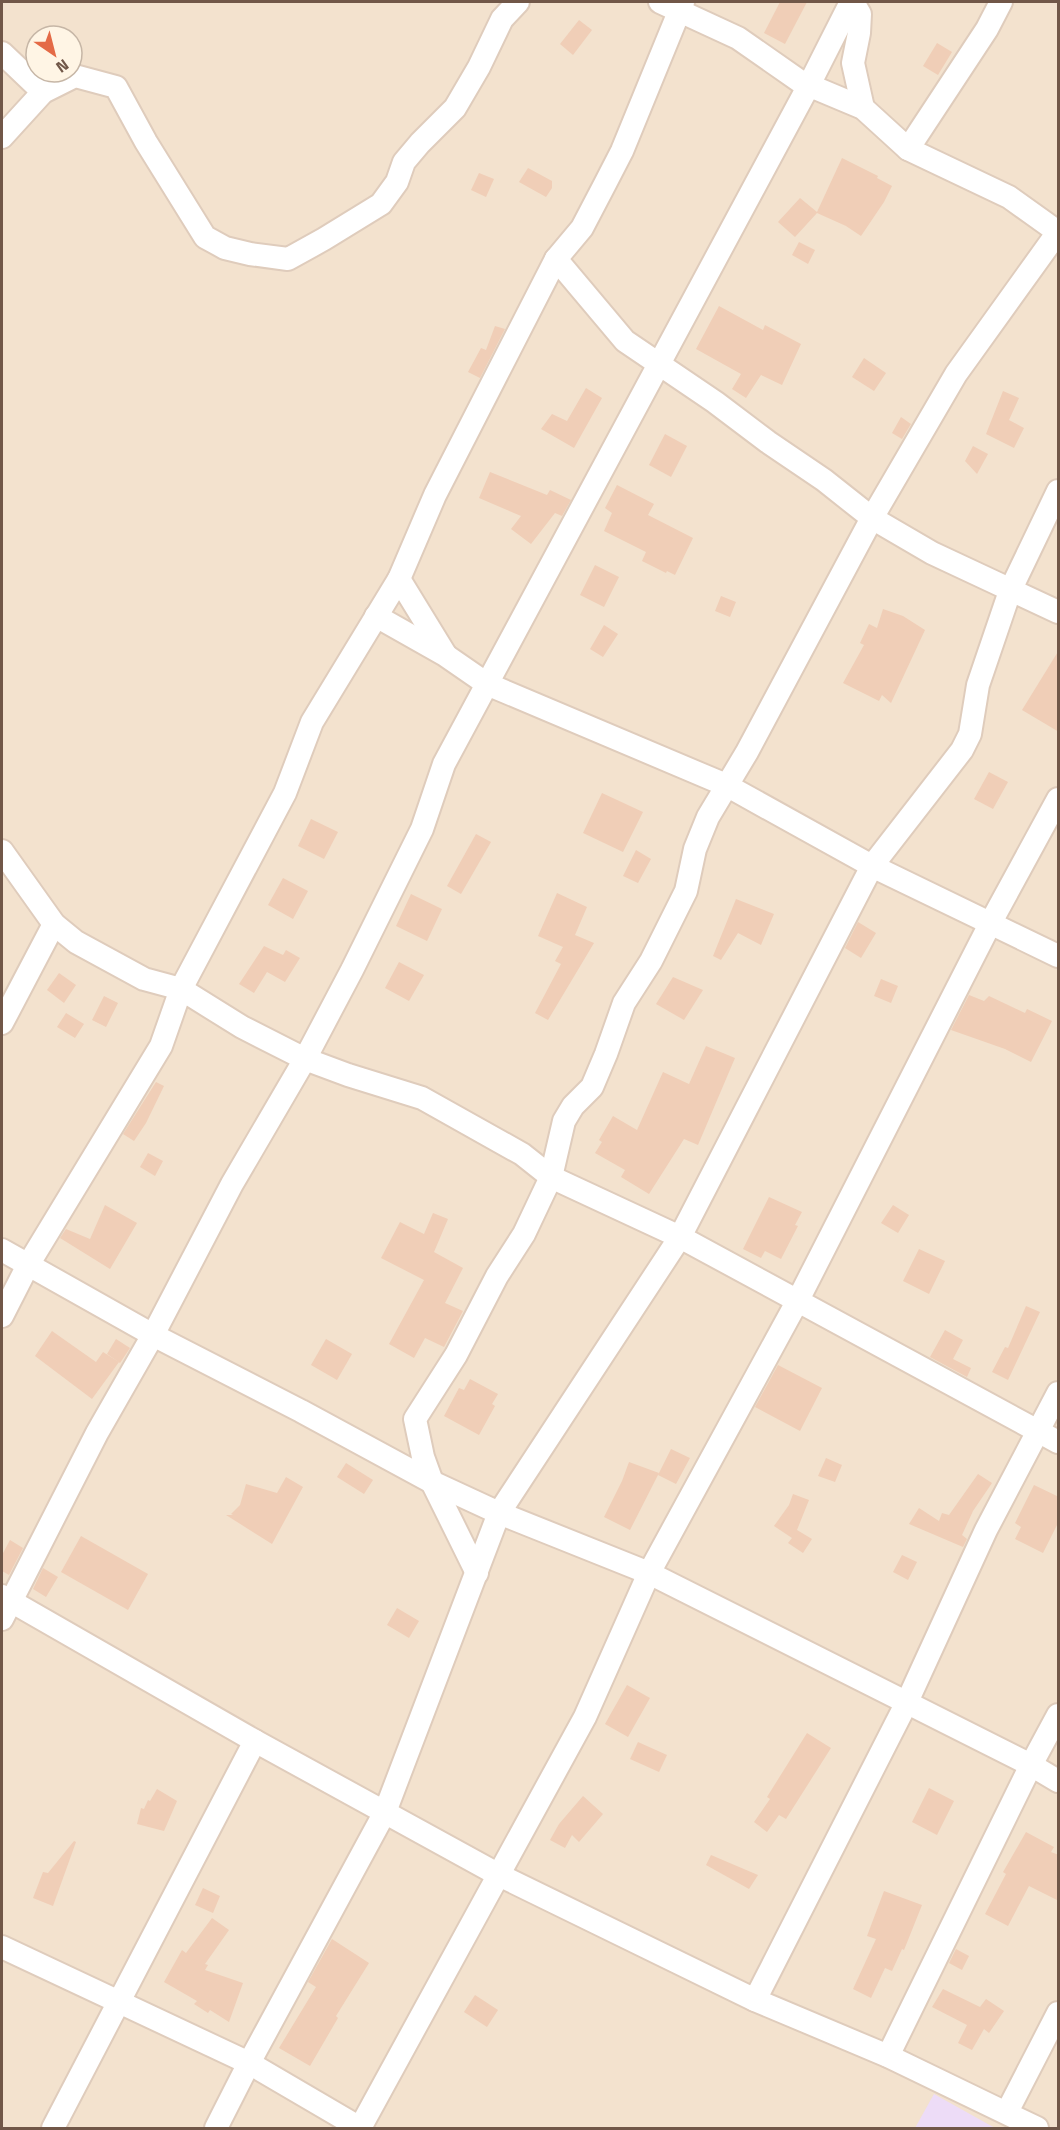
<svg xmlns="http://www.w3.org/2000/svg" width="1060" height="2130" font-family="'Titillium Web',sans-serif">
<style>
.residential{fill:#f3e2ce;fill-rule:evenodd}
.education{fill:#eddcf7}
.building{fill:#f0ceb7}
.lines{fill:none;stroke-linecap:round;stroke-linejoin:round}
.minor-casing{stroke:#dfccbc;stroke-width:26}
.minor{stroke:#fff;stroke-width:22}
</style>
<rect width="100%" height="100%" fill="#fbf1df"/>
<path class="residential" d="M2,2h1056v2126h-1056zM36,36h36v36h-36z"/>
<polygon class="education" points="934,2094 995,2128 915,2128"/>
<g class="building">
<polygon points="780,2 807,2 785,44 764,33"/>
<polygon points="579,20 592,30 573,55 560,44"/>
<polygon points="937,43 952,52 938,75 923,66"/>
<polygon points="842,158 878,176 877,178 892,186 884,202 861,236 846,226 817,213 795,237 778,222 800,198 817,212"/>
<polygon points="528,168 552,181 552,188 546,197 519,182"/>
<polygon points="479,173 494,179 486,197 471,190"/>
<polygon points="799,242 815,250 808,264 792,255"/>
<polygon points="719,306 763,330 765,325 801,344 782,385 761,375 746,398 732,389 741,374 696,349"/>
<polygon points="495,326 505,329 480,378 468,372 481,348 486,350"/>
<polygon points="864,358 886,373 874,391 852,377"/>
<polygon points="586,388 602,398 574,448 541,429 552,414 567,421"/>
<polygon points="1003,391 1019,398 1009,420 1024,428 1014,448 986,434"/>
<polygon points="901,417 911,424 902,439 892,433"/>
<polygon points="665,434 687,446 671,477 649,465"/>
<polygon points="973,446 988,454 977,474 965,461"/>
<polygon points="490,472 547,495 550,490 571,500 562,516 555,513 531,544 511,529 521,516 479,498"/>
<polygon points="617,485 654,504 648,515 693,538 675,575 667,571 666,573 642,561 646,552 604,531 612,513 605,508"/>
<polygon points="595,565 619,577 604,607 580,595"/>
<polygon points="721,596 736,602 730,617 715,611"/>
<polygon points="883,609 903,616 925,630 891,703 882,695 879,701 843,683 864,645 860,643 869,624 877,628"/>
<polygon points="604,625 618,634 603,657 590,649"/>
<polygon points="1059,650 1059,732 1022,710"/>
<polygon points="989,772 1008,782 993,809 974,799"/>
<polygon points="602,793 643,812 623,852 583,833"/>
<polygon points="311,819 338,832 324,859 298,846"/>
<polygon points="476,834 491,842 461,894 447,886"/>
<polygon points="636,850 651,859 638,883 623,876"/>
<polygon points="283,878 308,891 293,919 268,905"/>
<polygon points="557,893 587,907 575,935 594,943 548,1020 535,1013 561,964 555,961 563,947 538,936"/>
<polygon points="411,894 442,909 427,941 396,926"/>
<polygon points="736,899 774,914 761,945 738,933 721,960 713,956"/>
<polygon points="858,922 876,933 861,958 845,948"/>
<polygon points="264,946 283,955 286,950 300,958 285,982 267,972 254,993 239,984"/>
<polygon points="399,962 424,975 409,1001 385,988"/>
<polygon points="59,973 76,985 64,1003 47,990"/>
<polygon points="673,977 703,990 684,1020 656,1004"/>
<polygon points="881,979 898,986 891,1003 874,996"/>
<polygon points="969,995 984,1001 989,996 1025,1013 1027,1009 1052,1021 1031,1062 1005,1049 951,1030"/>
<polygon points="104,996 118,1003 106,1027 92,1020"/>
<polygon points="66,1013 84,1024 75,1038 57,1027"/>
<polygon points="706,1046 735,1058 698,1145 684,1139 649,1194 621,1177 625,1170 595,1153 602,1142 599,1140 613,1116 637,1130 663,1072 689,1084"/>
<polygon points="156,1082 164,1086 146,1123 134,1141 123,1134"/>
<polygon points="148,1153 163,1161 155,1176 140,1167"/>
<polygon points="769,1197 802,1212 795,1225 798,1226 781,1259 765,1251 761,1258 743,1249"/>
<polygon points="105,1205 137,1223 110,1269 60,1238 66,1229 90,1239"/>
<polygon points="893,1205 909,1215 898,1233 881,1223"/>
<polygon points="433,1213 448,1219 434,1252 463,1268 445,1303 463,1311 444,1347 425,1338 414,1358 389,1344 424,1280 381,1258 400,1222 424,1234"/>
<polygon points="919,1249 945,1261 929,1294 903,1281"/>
<polygon points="1026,1306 1040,1312 1008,1380 992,1372 1005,1347 1008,1348"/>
<polygon points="945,1330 963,1340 953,1359 971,1368 967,1377 930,1357"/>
<polygon points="52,1331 96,1362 103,1352 119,1362 92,1399 35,1356"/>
<polygon points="116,1339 130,1348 120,1363 107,1354"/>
<polygon points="326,1339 352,1354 337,1380 311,1365"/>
<polygon points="778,1365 822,1388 800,1431 755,1407"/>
<polygon points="470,1379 498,1394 492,1404 495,1406 479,1435 444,1416 459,1388 464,1390"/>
<polygon points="671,1449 690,1458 676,1484 658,1475"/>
<polygon points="826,1458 842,1465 835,1482 818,1476"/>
<polygon points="629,1462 659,1473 630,1530 604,1517 622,1481"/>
<polygon points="346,1463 373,1480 364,1494 337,1477"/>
<polygon points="978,1474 992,1483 973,1511 962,1535 967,1539 963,1547 909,1524 919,1508 939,1521 942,1513 949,1515"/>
<polygon points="286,1477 303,1487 272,1544 226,1515 233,1515 231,1514 240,1505 246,1484 277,1493"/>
<polygon points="1034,1485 1059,1497 1059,1521 1043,1553 1015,1539 1021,1527 1015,1523"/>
<polygon points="793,1494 809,1500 797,1530 812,1539 803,1553 788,1543 792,1538 774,1526 789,1505"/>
<polygon points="81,1536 148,1574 128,1610 61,1572"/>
<polygon points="10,1540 23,1548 9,1575 2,1571 2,1555"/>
<polygon points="902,1555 917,1562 908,1580 893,1572"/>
<polygon points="43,1568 58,1577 46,1597 33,1589"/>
<polygon points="397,1608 419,1621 409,1638 387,1625"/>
<polygon points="627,1685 650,1698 628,1737 605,1724"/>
<polygon points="807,1733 831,1748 786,1819 779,1815 767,1832 754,1822 770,1799 767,1797"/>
<polygon points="638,1742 667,1755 659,1772 630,1759"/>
<polygon points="929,1788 954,1801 937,1835 912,1822"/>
<polygon points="157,1789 177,1801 164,1831 137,1824 141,1808 144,1809 148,1800 150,1801"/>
<polygon points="583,1796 603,1814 579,1842 572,1835 565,1848 550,1840 559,1824"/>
<polygon points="1026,1832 1054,1847 1051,1852 1059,1855 1059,1901 1029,1886 1008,1926 985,1914 1006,1874 1003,1872"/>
<polygon points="74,1841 76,1842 53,1906 33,1898 43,1872 48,1873"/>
<polygon points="711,1855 758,1875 749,1889 706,1865"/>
<polygon points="203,1888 220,1896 213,1913 195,1905"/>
<polygon points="884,1891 922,1905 904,1950 902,1949 892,1971 885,1968 871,1998 853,1989 876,1939 867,1936"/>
<polygon points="212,1918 229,1930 205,1964 208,1965 205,1970 243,1983 229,2022 210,2010 208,2013 194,2004 197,2001 164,1982 182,1950 186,1953"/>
<polygon points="332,1939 369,1963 336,2016 338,2018 310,2066 279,2048 316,1987 308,1982"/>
<polygon points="956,1949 969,1956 962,1970 949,1963"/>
<polygon points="943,1989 980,2007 986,1999 1004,2011 989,2033 984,2029 972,2050 958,2043 967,2025 932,2007"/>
<polygon points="475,1995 498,2010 487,2027 464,2012"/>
</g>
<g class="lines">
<defs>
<g id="minor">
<polyline points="660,2 738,38 801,82 863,108 908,149 1009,197 1058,232"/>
<polyline points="853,2 860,14 859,33 853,63 863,108"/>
<polyline points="2,53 43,92"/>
<polyline points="2,137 43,92 75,76 116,87 146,142 205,237 225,248 250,254 288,259 324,239 381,204 397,182 404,162 420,143 455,108 479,67 502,19 518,2"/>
<polyline points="908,149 987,29 1001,2"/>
<polyline points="556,259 625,341 715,402 768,442 824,480 872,518 932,553 1058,612"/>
<polyline points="399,579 445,654"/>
<polyline points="376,616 445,655 487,684 726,785 872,866 1058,956"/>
<polyline points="2,851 54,924 76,942 144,979 181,989 242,1027 305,1059 348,1075 422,1098 522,1154 551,1177 680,1237 1058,1442"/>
<polyline points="2,1023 54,924"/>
<polyline points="2,1250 153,1335 301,1411 432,1482 499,1513 649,1573 1031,1765 1058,1781"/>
<polyline points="2,1316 28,1265 161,1046 181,989 285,793 312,722 399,579 435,495 556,259 582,228 605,184 622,151 683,2"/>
<polyline points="477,1573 432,1482 423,1457 415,1419 456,1355 497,1276 524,1234 551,1177 564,1121 573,1106 592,1087 606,1054 624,1003 651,961 686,891 695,849 708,817 747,752 872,518 956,374 1058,232"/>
<polyline points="2,1596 255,1741 499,1875 755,2000 888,2056 1037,2128"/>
<polyline points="2,1619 97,1433 153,1335 232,1184 305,1059 352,970 422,829 444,764 809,85 851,2"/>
<polyline points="2,1947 249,2063 360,2128"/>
<polyline points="755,2000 907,1702 986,1530 1058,1393"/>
<polyline points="888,2056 1031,1765 1058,1715"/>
<polyline points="1007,2112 1058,2013"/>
<polyline points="53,2128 255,1741"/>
<polyline points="216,2128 249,2063 385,1812 499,1513 680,1237 872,866 962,750 970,734 978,685 1010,591 1058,491"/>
<polyline points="360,2128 585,1717 649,1573 798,1300 991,922 1058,799"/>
</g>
</defs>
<use href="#minor" class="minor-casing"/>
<use href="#minor" class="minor"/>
</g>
<rect width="1060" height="2130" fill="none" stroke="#715748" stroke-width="6"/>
<g transform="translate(54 54) rotate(145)"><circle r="28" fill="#fff5e5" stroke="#c6b6a6" stroke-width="1.5"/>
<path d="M0-4.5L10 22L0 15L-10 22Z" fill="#e46a46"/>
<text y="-9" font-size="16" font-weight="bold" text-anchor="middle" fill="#715748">N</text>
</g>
</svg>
